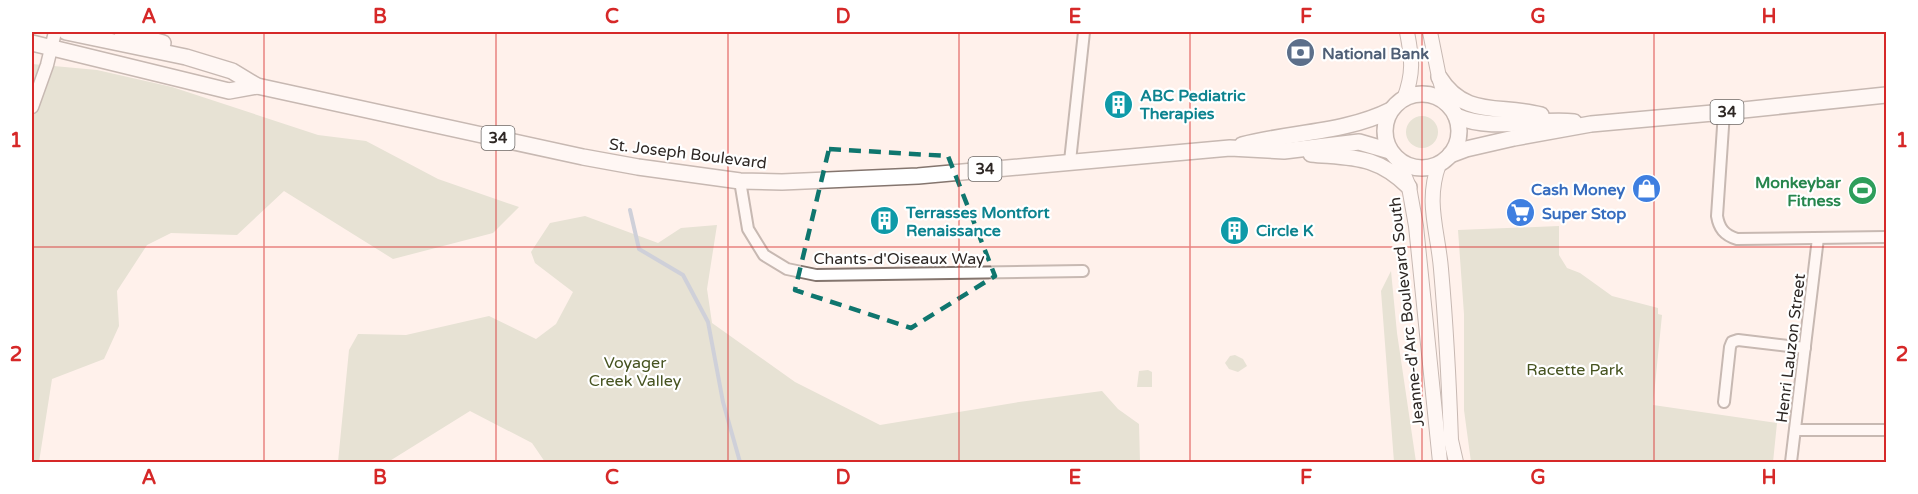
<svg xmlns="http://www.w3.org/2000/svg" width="1918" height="494" font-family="'Varela Round',sans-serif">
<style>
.green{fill:#c9d0b8}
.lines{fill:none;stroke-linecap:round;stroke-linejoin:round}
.stream{stroke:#95a9c3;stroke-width:4}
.minor-casing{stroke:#84756e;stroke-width:14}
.tertiary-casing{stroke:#84756e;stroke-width:15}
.secondary-casing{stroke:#84756e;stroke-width:16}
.primary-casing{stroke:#84756e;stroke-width:18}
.minor{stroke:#fff;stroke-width:10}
.tertiary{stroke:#fff;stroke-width:12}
.secondary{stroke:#fff;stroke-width:14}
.primary{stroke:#fff;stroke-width:15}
.marked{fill:none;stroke:#0f766e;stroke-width:4.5;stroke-dasharray:12 8;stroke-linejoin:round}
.grid{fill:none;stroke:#d62828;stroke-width:1.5;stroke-opacity:0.55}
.labels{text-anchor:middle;stroke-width:4.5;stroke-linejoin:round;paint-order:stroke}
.shield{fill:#fff;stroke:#6d6866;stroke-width:1.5}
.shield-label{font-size:15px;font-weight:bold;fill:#2e2825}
.service-label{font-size:16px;font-weight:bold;fill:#4e5e75;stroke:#fff;text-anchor:start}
.culture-label{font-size:16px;font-weight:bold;fill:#0d838f;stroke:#fff;text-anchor:start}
.street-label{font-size:16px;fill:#2e2825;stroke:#fff}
.leisure-label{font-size:16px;font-weight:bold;fill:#27864d;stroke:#fff;text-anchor:end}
.shop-label{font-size:16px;font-weight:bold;fill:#366cbe;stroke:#fff;text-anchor:end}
.park-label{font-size:16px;fill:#465320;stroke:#fff}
.neatline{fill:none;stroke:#d62828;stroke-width:2}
.grid-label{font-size:20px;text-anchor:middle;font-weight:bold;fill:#d62828}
</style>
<rect width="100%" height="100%" fill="#fff1eb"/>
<g class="green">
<polygon points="32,64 97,70 172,87 318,135 366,141 438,179 519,207 493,233 393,259 284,191 237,235 171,233 147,245 117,291 119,326 104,359 52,379 39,462 32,462"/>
<circle cx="1422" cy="132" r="16"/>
<polygon points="585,216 658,243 681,228 717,225 707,289 712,323 795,382 880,425 1019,402 1102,391 1118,409 1139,424 1140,462 545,462 532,443 470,411 388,462 338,462 349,350 358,334 406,335 489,316 536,339 556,324 573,292 535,263 531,252 550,223"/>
<polygon points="1559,226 1559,255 1567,268 1580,273 1612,296 1658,308 1658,314 1662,315 1653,405 1777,423 1773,462 1471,462 1464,410 1464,314 1458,230"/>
<polygon points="1391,271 1397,333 1416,462 1394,462 1381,291"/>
<polygon points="1235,355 1243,359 1247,366 1238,372 1229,369 1225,363 1230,356"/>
<polygon points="1148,370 1152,372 1152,387 1137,387 1139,371"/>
</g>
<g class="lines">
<polyline class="stream" points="630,210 639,249 683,275 708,322 723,402 740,462"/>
<defs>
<g id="minor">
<path d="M1724,112l-7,104c2,12 7,19 20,23l149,-2"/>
<polyline points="1070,161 1084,32"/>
<polyline points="740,181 748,229 764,255 787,269 816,275 1083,271"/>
<polyline points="1724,402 1730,347 1732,342 1738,340 1805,348"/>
<polyline points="1795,430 1886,430"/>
<polyline points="1791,462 1818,238"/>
</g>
<polyline id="tertiary" points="32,107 47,65 55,32"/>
<g id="secondary">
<polyline points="1430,32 1439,77 1447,104"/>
<path d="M1404,99c10,-26 8,-41 3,-67"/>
<polyline points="1398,160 1409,187 1416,226 1440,462"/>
<path d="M1439,164c-14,38 -1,67 2,105 5,57 8,114 10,171l5,22"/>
</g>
<g id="primary">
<polyline points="66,32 186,57 232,71 257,86 583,157 638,167 740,181 782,182 918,176 1230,148 1284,151 1359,142 1390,151"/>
<polyline points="122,32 163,43"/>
<polyline points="32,43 229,91 257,86"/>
<path d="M1439,77c26,42 62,27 102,38"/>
<circle cx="1422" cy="131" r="37"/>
<path d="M1456,116c37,16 79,2 118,6"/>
<path d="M1242,145c49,-13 103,-12 149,-35"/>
<path d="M1311,154c42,4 66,1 98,33"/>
<polyline points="1450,155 1466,149 1514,138 1591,124 1724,112 1886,95"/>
</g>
</defs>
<use href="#minor" class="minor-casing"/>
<use href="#tertiary" class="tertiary-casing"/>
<use href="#secondary" class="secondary-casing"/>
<use href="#primary" class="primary-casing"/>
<use href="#minor" class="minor"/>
<use href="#tertiary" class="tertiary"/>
<use href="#secondary" class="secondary"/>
<use href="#primary" class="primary"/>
</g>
<path d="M0 0H1918V494H0ZM829,149l119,7 47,120 -84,52 -116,-38z" fill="#fff1eb" fill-opacity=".55" fill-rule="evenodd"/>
<path class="marked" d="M829,149l119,7 47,120 -84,52 -116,-38z"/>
<path class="grid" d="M264,32v430M496,32v430M728,32v430M959,32v430M1190,32v430M1422,32v430M1654,32v430M32,247h1854"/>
<defs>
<symbol id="bank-disc" viewBox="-11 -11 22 22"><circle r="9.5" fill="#5c6f8a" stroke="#fff"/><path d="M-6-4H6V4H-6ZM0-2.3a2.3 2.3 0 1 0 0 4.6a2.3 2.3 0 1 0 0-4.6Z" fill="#fff"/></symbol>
<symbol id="building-disc" viewBox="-11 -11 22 22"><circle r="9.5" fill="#0f9aa8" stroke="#fff"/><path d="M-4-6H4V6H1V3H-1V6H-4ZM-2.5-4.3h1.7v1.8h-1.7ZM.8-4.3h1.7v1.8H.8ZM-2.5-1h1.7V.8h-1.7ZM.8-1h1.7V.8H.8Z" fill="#fff"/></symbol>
<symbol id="shop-disc" viewBox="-11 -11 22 22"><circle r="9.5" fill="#3f7fe0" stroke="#fff"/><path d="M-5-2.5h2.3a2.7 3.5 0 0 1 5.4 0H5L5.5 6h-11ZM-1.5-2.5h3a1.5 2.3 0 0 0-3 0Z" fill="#fff"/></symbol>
<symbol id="stadium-disc" viewBox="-11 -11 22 22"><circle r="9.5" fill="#2e9e5b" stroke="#fff"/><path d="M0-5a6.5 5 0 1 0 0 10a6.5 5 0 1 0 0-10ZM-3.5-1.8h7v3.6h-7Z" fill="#fff"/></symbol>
<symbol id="supermarket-disc" viewBox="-11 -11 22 22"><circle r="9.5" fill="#3f7fe0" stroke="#fff"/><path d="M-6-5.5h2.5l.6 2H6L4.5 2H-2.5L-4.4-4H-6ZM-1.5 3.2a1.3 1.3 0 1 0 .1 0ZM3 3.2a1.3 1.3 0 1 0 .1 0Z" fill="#fff"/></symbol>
</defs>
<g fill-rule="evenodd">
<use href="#bank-disc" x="1284" y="36" width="33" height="33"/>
<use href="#building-disc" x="1102" y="88" width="33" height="33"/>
<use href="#shop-disc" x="1630" y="172" width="33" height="33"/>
<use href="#stadium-disc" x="1846" y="174" width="33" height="33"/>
<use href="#supermarket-disc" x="1504" y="196" width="33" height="33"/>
<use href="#building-disc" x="868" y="204" width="33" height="33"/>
<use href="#building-disc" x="1218" y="214" width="33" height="33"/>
</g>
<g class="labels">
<g class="shield">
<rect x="1710.5" y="100" width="33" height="24" rx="4.5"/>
<rect x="481.5" y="126" width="33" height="24" rx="4.5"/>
<rect x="968.5" y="157" width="33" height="24" rx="4.5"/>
</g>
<g class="shield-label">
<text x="1727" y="117">34</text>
<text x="498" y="143">34</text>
<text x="985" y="174">34</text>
</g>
<g class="service-label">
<text x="1322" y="59">National Bank</text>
</g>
<g class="culture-label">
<text x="1140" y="101">ABC Pediatric<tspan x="1140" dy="18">Therapies</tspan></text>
<text x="906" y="218">Terrasses Montfort<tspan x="906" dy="18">Renaissance</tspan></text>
<text x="1256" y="236">Circle K</text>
</g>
<g class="street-label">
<text transform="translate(688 153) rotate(7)" y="6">St. Joseph Boulevard</text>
<text x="899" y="264">Chants-d'Oiseaux Way</text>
<text transform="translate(1406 312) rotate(-96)" y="6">Jeanne-d'Arc Boulevard South</text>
<text transform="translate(1790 348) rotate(-83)" y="6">Henri Lauzon Street</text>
</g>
<g class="leisure-label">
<text x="1841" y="188">Monkeybar<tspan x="1841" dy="18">Fitness</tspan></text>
</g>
<g class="shop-label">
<text x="1625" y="195">Cash Money</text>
<text x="1542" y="219" text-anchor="start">Super Stop</text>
</g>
<g class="park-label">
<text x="635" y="368">Voyager<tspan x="635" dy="18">Creek Valley</tspan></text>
<text x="1575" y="375">Racette Park</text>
</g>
</g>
<rect width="1918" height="494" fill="none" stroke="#ffffff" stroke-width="66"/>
<rect x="33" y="33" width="1852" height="428" class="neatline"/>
<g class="grid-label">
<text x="149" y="23">A</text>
<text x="380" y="23">B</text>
<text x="612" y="23">C</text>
<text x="843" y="23">D</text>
<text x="1075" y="23">E</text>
<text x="1306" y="23">F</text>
<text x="1538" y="23">G</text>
<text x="1769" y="23">H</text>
<text x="16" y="147">1</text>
<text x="1902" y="147">1</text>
<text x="16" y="361">2</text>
<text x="1902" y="361">2</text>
<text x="149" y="484">A</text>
<text x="380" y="484">B</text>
<text x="612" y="484">C</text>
<text x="843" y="484">D</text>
<text x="1075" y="484">E</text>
<text x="1306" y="484">F</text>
<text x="1538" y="484">G</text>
<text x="1769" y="484">H</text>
</g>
</svg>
